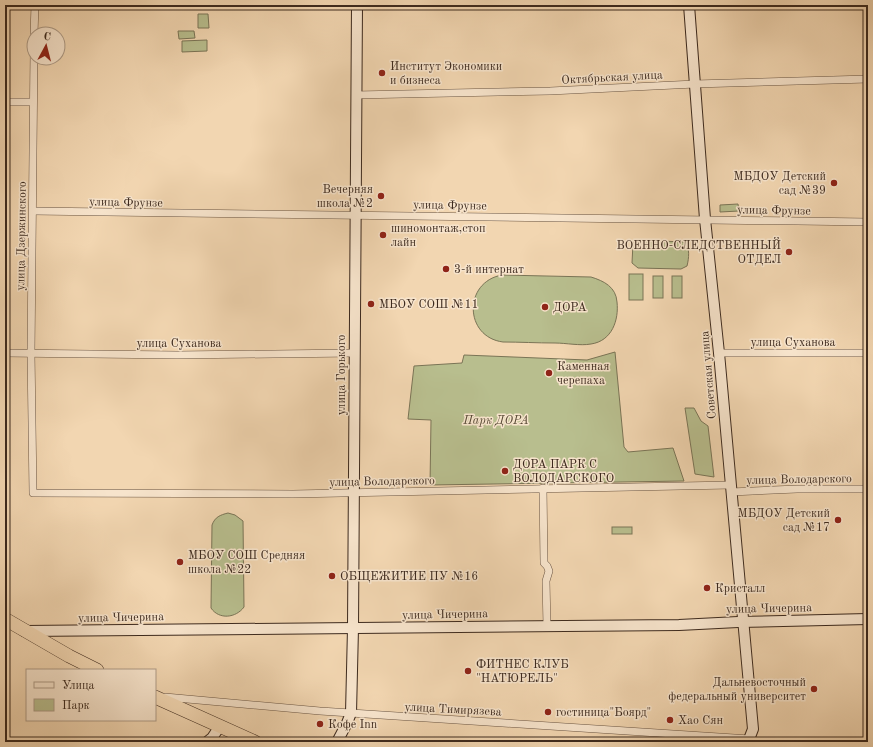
<svg xmlns="http://www.w3.org/2000/svg" width="873" height="747" font-family="'Old Standard TT',serif">
<style>
.green{fill:#b8be8e;stroke:#7a7456}
.lines{fill:none;stroke-linecap:round;stroke-linejoin:round}
.street-casing{stroke:#6a5543;stroke-width:8}
.secondary-casing{stroke:#3d2a1e;stroke-width:12}
.highway-casing{stroke:#3d2a1e;stroke-width:14}
.street{stroke:#f7e4cc;stroke-width:7}
.secondary{stroke:#f7e4cc;stroke-width:10}
.highway{stroke:#f2d6b1;stroke-width:13}
.poi-dot{fill:#8f2418;stroke:#f7e4cc;stroke-width:1.5}
.labels{text-anchor:middle;stroke-width:3;stroke-linejoin:round;paint-order:stroke}
.poi-label{font-size:12px;fill:#3d2a1e;stroke:#f7e4cc;text-anchor:start}
.street-label{font-size:12px;fill:#3d2a1e;stroke:#f7e4cc}
.park-label{font-size:12px;font-style:italic;fill:#564834;stroke:#f7e4cc}
</style>
<rect width="100%" height="100%" fill="#f2d6b1"/>
<filter id="stains"><feTurbulence type="fractalNoise" baseFrequency=".005" numOctaves="4"/><feColorMatrix values="0 0 0 0 .2 0 0 0 0 .09 0 0 0 0 .02 0 0 0 .5 -.17"/></filter>
<radialGradient id="worn" r=".72"><stop offset=".6" stop-color="#630" stop-opacity="0"/><stop offset="1" stop-color="#630" stop-opacity=".3"/></radialGradient>
<g class="green">
<polygon points="198,14 208,14 209,28 198,28"/>
<polygon points="178,31 194,31 195,38 179,39"/>
<polygon points="207,40 207,51 182,52 182,41"/>
<polygon points="738,204 739,211 720,212 720,205"/>
<path d="M635,240l50,2c5,6 4,16 2,24l-6,3 -43,-1 -6,-5 1,-20z"/>
<rect x="629" y="274" width="14" height="26"/>
<path d="M502,275l89,2c13,4 25,10 26,25 2,18 -5,39 -26,42 -11,2 -25,-1 -36,-1 -18,0 -35,-1 -52,-1 -39,-5 -40,-60 -1,-67z"/>
<rect x="653" y="276" width="10" height="22"/>
<rect x="672" y="276" width="10" height="22"/>
<polygon points="615,352 624,447 628,452 673,448 684,481 430,485 431,420 408,419 414,366 462,363 464,355 587,360"/>
<polygon points="685,408 694,408 701,421 708,426 714,477 695,474"/>
<path d="M228,513l7,2 8,6 1,86c-8,11 -25,13 -33,1l1,-83c3,-8 8,-10 16,-12z"/>
<rect x="612" y="527" width="20" height="7"/>
</g>
<g class="lines">
<defs>
<g id="street">
<polyline points="34,34 35,5"/>
<polyline points="34,51 31,353 33,493 293,494 730,485"/>
<polyline points="356,95 550,91 695,84 868,79"/>
<polyline points="5,102 33,102"/>
<polyline points="33,211 868,222"/>
<polyline points="5,353 177,355 354,353"/>
<polyline points="719,353 868,353"/>
<polyline points="543,488 544,563 547,566 549,571 546,581 547,626"/>
<polyline points="731,492 797,489 868,489"/>
<polyline points="165,697 320,711 750,739"/>
</g>
<g id="secondary">
<polyline points="689,5 705,219 719,353 753,729 748,742"/>
<polyline points="24,631 679,625 738,622 868,619"/>
<polyline points="207,742 212,738 220,726"/>
<polyline points="337,742 347,723 351,713 353,628 357,5"/>
</g>
<g id="highway">
<polyline points="5,619 69,656 97,670"/>
<polyline points="155,697 255,742"/>
</g>
</defs>
<use href="#street" class="street-casing"/>
<use href="#secondary" class="secondary-casing"/>
<use href="#highway" class="highway-casing"/>
<use href="#street" class="street"/>
<use href="#secondary" class="secondary"/>
<use href="#highway" class="highway"/>
</g>
<g class="poi-dot">
<circle cx="382" cy="73" r="4"/>
<circle cx="834" cy="183" r="4"/>
<circle cx="381" cy="196" r="4"/>
<circle cx="383" cy="235" r="4"/>
<circle cx="789" cy="252" r="4"/>
<circle cx="446" cy="269" r="4"/>
<circle cx="371" cy="304" r="4"/>
<circle cx="545" cy="307" r="4"/>
<circle cx="549" cy="373" r="4"/>
<circle cx="505" cy="471" r="4"/>
<circle cx="838" cy="520" r="4"/>
<circle cx="180" cy="562" r="4"/>
<circle cx="332" cy="576" r="4"/>
<circle cx="707" cy="588" r="4"/>
<circle cx="468" cy="671" r="4"/>
<circle cx="814" cy="689" r="4"/>
<circle cx="548" cy="712" r="4"/>
<circle cx="670" cy="720" r="4"/>
<circle cx="320" cy="724" r="4"/>
</g>
<g class="labels">
<g class="poi-label">
<text x="390" y="70">Институт Экономики<tspan x="390" dy="14">и бизнеса</tspan></text>
<text x="826" y="180" text-anchor="end">МБДОУ Детский<tspan x="826" dy="14">сад №39</tspan></text>
<text x="373" y="193" text-anchor="end">Вечерняя<tspan x="373" dy="14">школа №2</tspan></text>
<text x="391" y="232">шиномонтаж,стоп<tspan x="391" dy="14">лайн</tspan></text>
<text x="781" y="249" text-anchor="end">ВОЕННО-СЛЕДСТВЕННЫЙ<tspan x="781" dy="14">ОТДЕЛ</tspan></text>
<text x="454" y="273">3-й интернат</text>
<text x="379" y="308">МБОУ СОШ №11</text>
<text x="553" y="311">ДОРА</text>
<text x="557" y="370">Каменная<tspan x="557" dy="14">черепаха</tspan></text>
<text x="513" y="468">ДОРА ПАРК С<tspan x="513" dy="14">ВОЛОДАРСКОГО</tspan></text>
<text x="830" y="517" text-anchor="end">МБДОУ Детский<tspan x="830" dy="14">сад №17</tspan></text>
<text x="188" y="559">МБОУ СОШ Средняя<tspan x="188" dy="14">школа №22</tspan></text>
<text x="340" y="580">ОБЩЕЖИТИЕ ПУ №16</text>
<text x="715" y="592">Кристалл</text>
<text x="476" y="668">ФИТНЕС КЛУБ<tspan x="476" dy="14">"НАТЮРЕЛЬ"</tspan></text>
<text x="806" y="686" text-anchor="end">Дальневосточный<tspan x="806" dy="14">федеральный университет</tspan></text>
<text x="556" y="716">гостиница"Боярд"</text>
<text x="678" y="724">Хао Сян</text>
<text x="328" y="728">Кофе Inn</text>
</g>
<g class="street-label">
<text transform="translate(612 77) rotate(-3)" y="4">Октябрьская улица</text>
<text transform="translate(126 202) rotate(1)" y="4">улица Фрунзе</text>
<text transform="translate(450 205) rotate(1)" y="4">улица Фрунзе</text>
<text transform="translate(774 210) rotate(1)" y="4">улица Фрунзе</text>
<text transform="translate(21 236) rotate(-89)" y="4">улица Дзержинского</text>
<text x="793" y="346">улица Суханова</text>
<text x="179" y="347">улица Суханова</text>
<text transform="translate(341 375) rotate(-90)" y="4">улица Горького</text>
<text transform="translate(708 375) rotate(-95)" y="4">Советская улица</text>
<text transform="translate(799 479) rotate(-1)" y="4">улица Володарского</text>
<text transform="translate(382 481) rotate(-1)" y="4">улица Володарского</text>
<text transform="translate(769 608) rotate(-1)" y="4">улица Чичерина</text>
<text transform="translate(445 614) rotate(-1)" y="4">улица Чичерина</text>
<text transform="translate(121 617) rotate(-1)" y="4">улица Чичерина</text>
<text transform="translate(453 709) rotate(3)" y="4">улица Тимирязева</text>
</g>
<g class="park-label">
<text x="496" y="424">Парк ДОРА</text>
</g>
</g>
<rect width="873" height="747" fill="none" stroke="#f2d6b1" stroke-width="20"/>
<rect x="6" y="6" width="861" height="735" fill="none" stroke="#3d2a1e" stroke-width="2"/>
<rect x="10" y="10" width="853" height="727" fill="none" stroke="#3d2a1e"/>
<rect x="26" y="669" width="130" height="52" fill="#f7e4cc" stroke="#ad9a86"/>
<rect x="34" y="682" width="20" height="6" fill="#f7e4cc" stroke="#ad9a86"/>
<text x="62" y="689" font-size="12" fill="#3d2a1e">Улица</text>
<rect x="34" y="699" width="20" height="12" fill="#b8be8e" stroke="#ad9a86"/>
<text x="62" y="709" font-size="12" fill="#3d2a1e">Парк</text>
<g transform="translate(46 46) rotate(7)"><circle r="19" fill="#f7e4cc" stroke="#ad9a86"/>
<path d="M0-3L7 15L0 10L-7 15Z" fill="#8f2418"/>
<text y="-6" font-size="11" font-weight="bold" text-anchor="middle" fill="#3d2a1e">С</text>
</g>
<rect width="100%" height="100%" filter="url(#stains)"/>
<rect width="100%" height="100%" fill="url(#worn)"/>
</svg>
